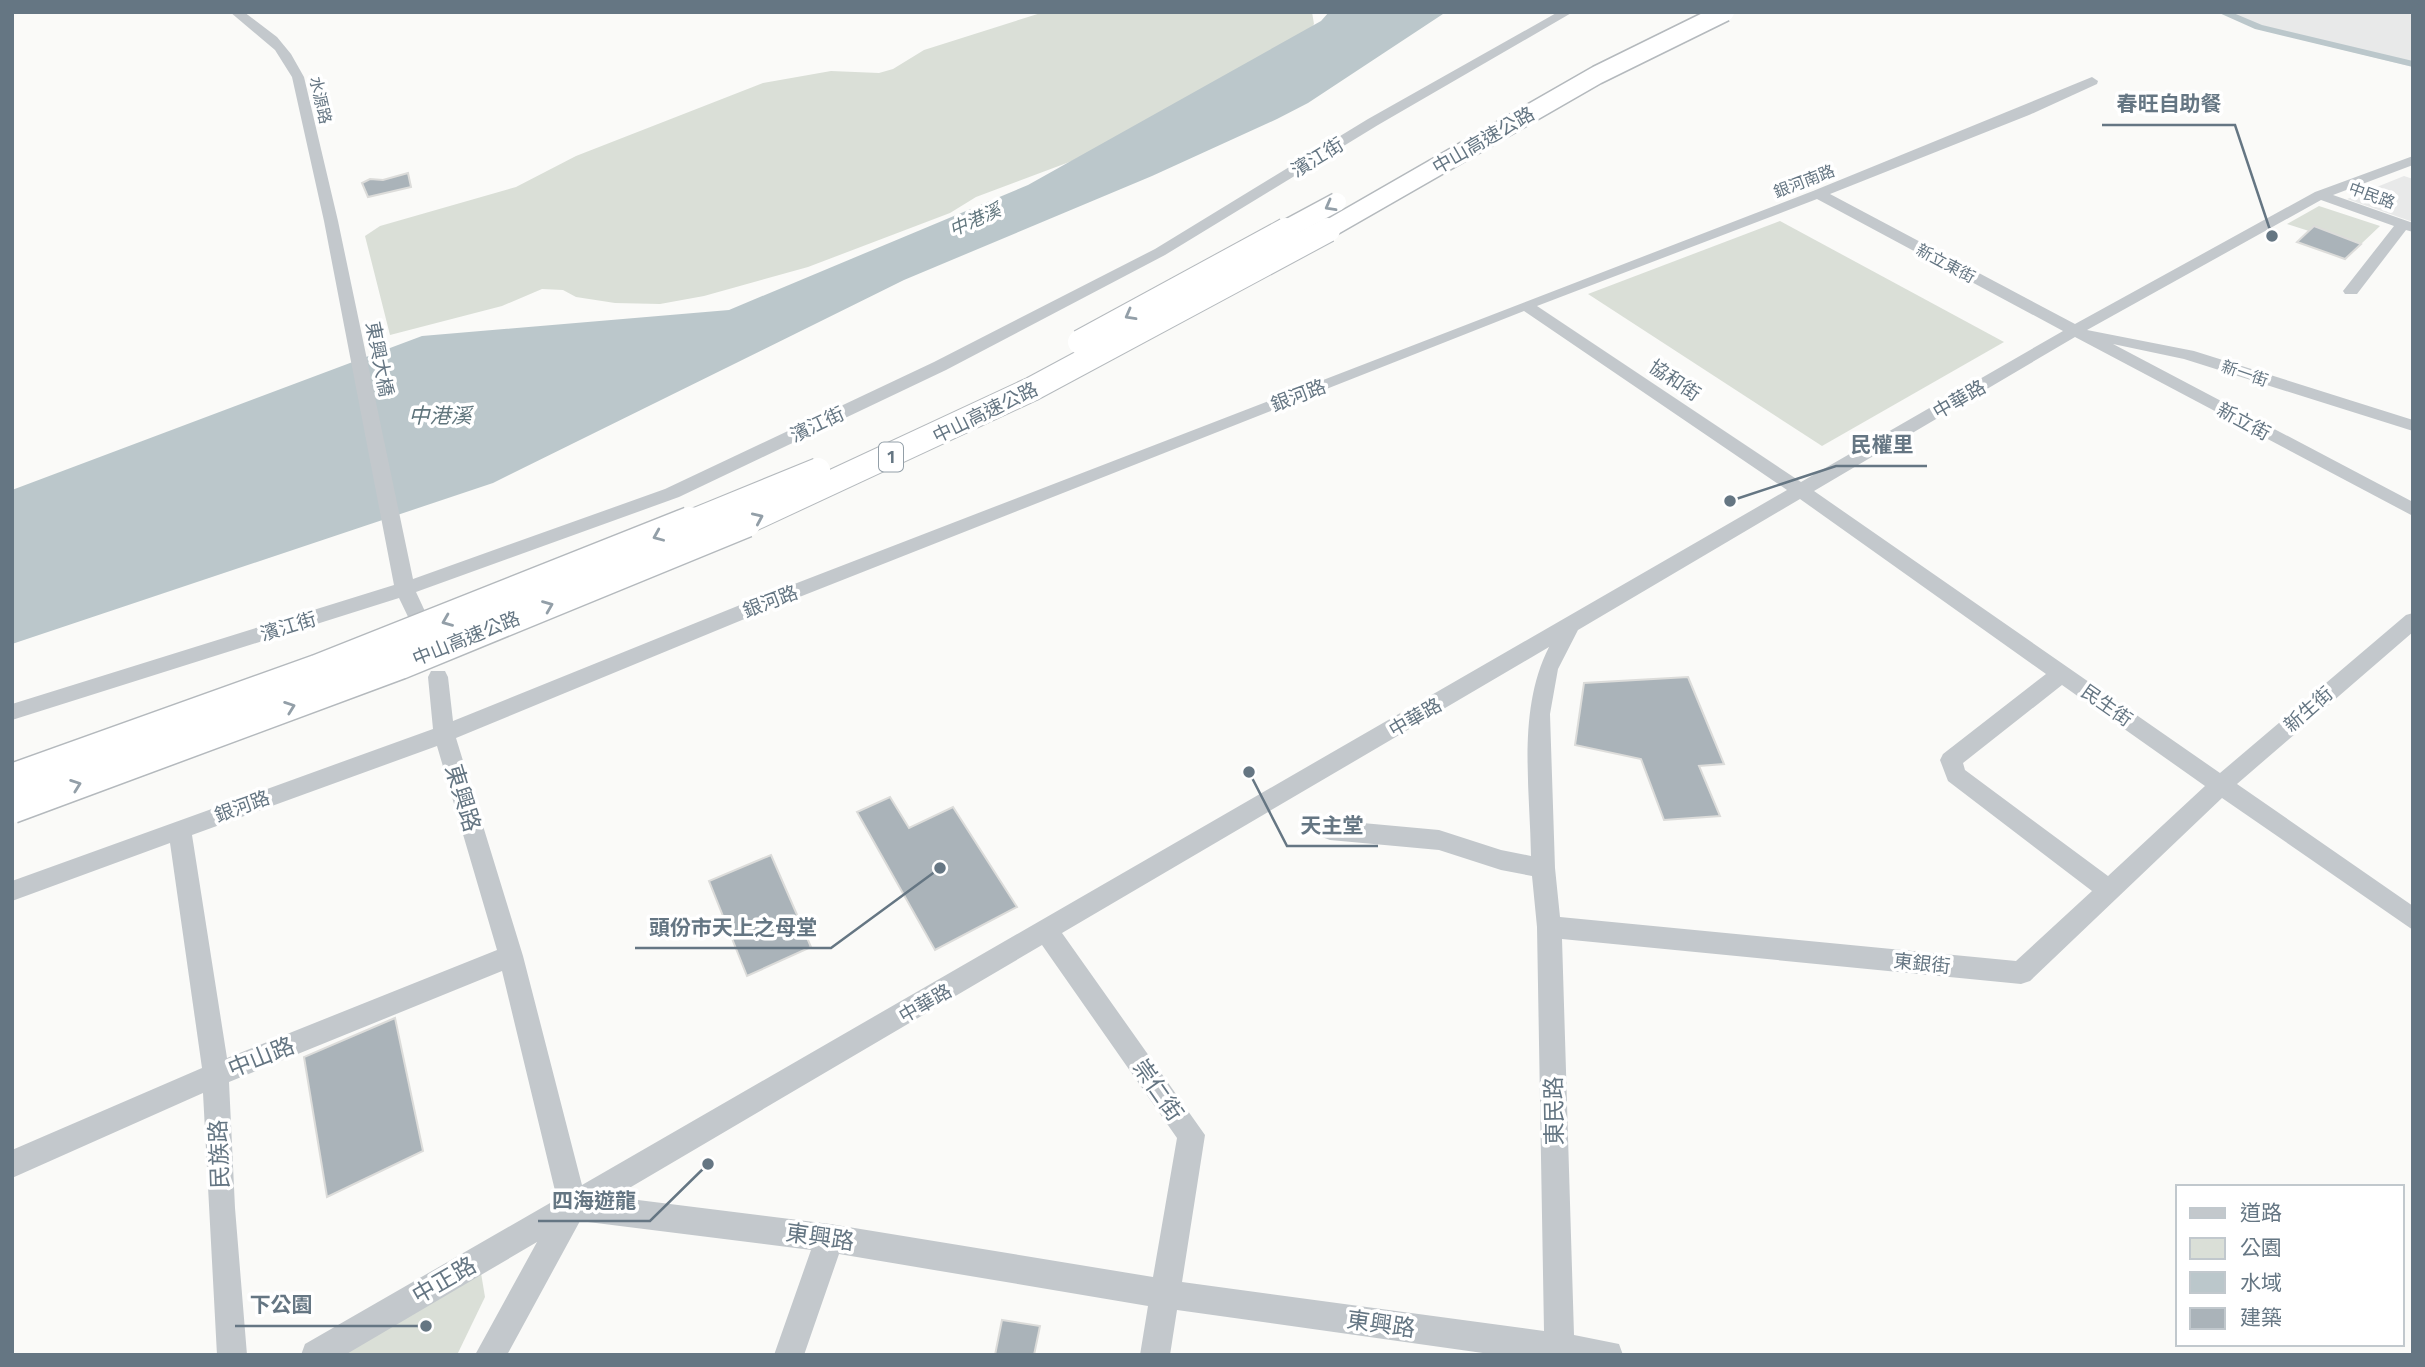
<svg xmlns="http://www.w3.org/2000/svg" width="2425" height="1367" font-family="'Titillium Web','Noto Sans TC',sans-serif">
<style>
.built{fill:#e8e9e9}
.green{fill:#dadfd7}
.water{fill:#bbc7cb}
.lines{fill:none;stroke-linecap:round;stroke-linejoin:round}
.canal{fill:#bbc7cb;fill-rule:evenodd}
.building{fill:#aab3b9;stroke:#dcdcda;stroke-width:2}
.minor{fill:#c3c8cc;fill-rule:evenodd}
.highway-bridge-far2-casing{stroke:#b4b9bd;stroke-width:21;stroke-linecap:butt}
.highway-bridge-far1-casing{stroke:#b4b9bd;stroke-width:26;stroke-linecap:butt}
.highway-bridge-casing{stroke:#b4b9bd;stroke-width:33;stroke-linecap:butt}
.highway-bridge-far2{stroke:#fff;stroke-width:18}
.highway-bridge-far1{stroke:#fff;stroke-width:24}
.highway-bridge{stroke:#fff;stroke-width:30}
.oneway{stroke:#939fa8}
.labels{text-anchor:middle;stroke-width:7;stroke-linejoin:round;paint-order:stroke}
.far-street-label{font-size:16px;fill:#657683;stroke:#fff}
.far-water-label{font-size:18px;font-style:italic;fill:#60757c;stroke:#fff}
.shield{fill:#fff;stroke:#939fa8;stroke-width:2}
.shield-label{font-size:18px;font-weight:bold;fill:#657683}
.street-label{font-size:19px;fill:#657683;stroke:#fff}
.water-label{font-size:21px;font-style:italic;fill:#60757c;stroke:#fff}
.near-street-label{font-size:23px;fill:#657683;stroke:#fff}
.leader{fill:none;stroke:#657683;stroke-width:2.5}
.callout-dot{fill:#657683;stroke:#fff;stroke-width:2.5}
.callout-label{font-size:21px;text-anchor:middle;font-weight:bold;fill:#657683;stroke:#fff;stroke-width:7;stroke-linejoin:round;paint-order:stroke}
</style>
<rect width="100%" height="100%" fill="#fafaf8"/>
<g class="built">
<polygon points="2222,12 2413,12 2413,67 2254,28"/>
<polygon points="2404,176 2413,179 2413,222 2347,199"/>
</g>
<g class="green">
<polygon points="1044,12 1312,12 1314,24 1305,37 1072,161 976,197 950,213 808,267 704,296 660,304 615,303 576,297 563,290 542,289 502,306 390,335 365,236 380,226 516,187 576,156 763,83 831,71 879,73 893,69 924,50"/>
<polygon points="2319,206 2380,226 2361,244 2314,226 2309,231 2287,224"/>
<polygon points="1780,221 2004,342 1822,446 1588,294"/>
<polygon points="480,1267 485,1297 457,1355 332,1355"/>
</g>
<polygon class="water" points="1329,12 1446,12 1308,103 1277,119 1152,176 904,280 493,483 12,644 12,490 422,336 729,310 1028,185 1321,21"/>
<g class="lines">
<polygon class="canal" points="2217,12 2231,12 2262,25 2413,61 2413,67 2255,29"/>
</g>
<g class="building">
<polygon points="408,173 411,187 368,197 362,183 370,179 383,180"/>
<polygon points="2314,226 2361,244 2345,259 2297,242"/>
<polygon points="1688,677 1724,764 1699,766 1720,816 1664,820 1641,759 1575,745 1584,683"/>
<polygon points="890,797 909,828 953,807 1017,907 935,950 857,812"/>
<polygon points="771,855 811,947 747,976 709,881"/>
<polygon points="395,1018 423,1151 327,1197 304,1057"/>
<polygon points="1002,1320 1040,1326 1034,1355 995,1355"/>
</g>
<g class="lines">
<g class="minor">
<polygon points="230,12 244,12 277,37 291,54 304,77 338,221 413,579 665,489 934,362 1155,249 1368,119 1558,12 1573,12 1378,125 1165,255 946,370 679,497 416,592 429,620 426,625 412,625 399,598 12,720 12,704 394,585 324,221 292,77 275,50"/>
<path d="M2092,77l6,4 -1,3 -68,31 -199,79 245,130 240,-132 98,-36v9l-80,30 80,28v9l-7,-2 -49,64h-12l-2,-3 51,-65 -73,-26 -234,130 107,21 219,69v11l-229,-72 -71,-15 300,158v14l-338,-179 -261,154 406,282 186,-158 7,-2v19l-176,152 176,122v24l-191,-132 -192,183 -9,3 -459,-45 12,396 45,9 4,11h-126l-320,-45 -7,45h-30l8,-49 -309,-52 -35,101h-30l37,-105 -231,-29 -73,134h-32l62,-113 -192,113h-44l4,-11 252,-145 -55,-228 -273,111 6,126 12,147h-30l-14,-262 -191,85v-28l190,-82 -32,-225 -158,58v-20l421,-152 -5,-52 3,-6h14l3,6 5,44 292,-118 1068,-412zM1817,199l246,132 -262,151 -264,-176zM1524,311l263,179 -1205,695 -59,-229 -67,-218 303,-125zM1800,499l246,175 -103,80 -3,6 8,21 144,110 -76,70 -456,-44 -5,-49 -5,-154 8,-45 20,-39zM1549,647c-32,63 -19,140 -18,209l-30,-6 -62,-20 -109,-10 -8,3 -4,7 4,7 8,3 109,10 62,20 31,6 5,51 7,404 -362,-49 23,-147 -143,-202zM2062,685l143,101 -97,90 -143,-106 -2,-7zM437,746l60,204 -270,108 -35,-223zM1042,945l135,193 -24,139 -323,-53 -216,-27z"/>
</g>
<defs>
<g id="highway-bridge-far2">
<polyline points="1283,231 1337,202"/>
<polyline points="1325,231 1597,75 1725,12"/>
</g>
<g id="highway-bridge-far1">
<polyline points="1080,342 1286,230"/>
<polyline points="686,524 818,470"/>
<polyline points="742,524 1032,389 1328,230"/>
</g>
<g id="highway-bridge">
<polyline points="12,779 317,670 690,522"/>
<polyline points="12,808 400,664 746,522"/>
</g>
</defs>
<use href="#highway-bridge-far2" class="highway-bridge-far2-casing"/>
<use href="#highway-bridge-far1" class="highway-bridge-far1-casing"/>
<use href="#highway-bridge" class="highway-bridge-casing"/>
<use href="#highway-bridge-far2" class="highway-bridge-far2"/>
<use href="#highway-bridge-far1" class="highway-bridge-far1"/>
<use href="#highway-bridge" class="highway-bridge"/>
</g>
<defs><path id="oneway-chevron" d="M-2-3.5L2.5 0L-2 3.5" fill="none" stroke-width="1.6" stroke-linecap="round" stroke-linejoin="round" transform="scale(1.75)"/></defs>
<g class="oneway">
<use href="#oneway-chevron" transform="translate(1330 206) rotate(151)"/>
<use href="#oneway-chevron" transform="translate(1130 315) rotate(151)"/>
<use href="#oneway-chevron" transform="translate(758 518) rotate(-24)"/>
<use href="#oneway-chevron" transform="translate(658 536) rotate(157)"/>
<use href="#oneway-chevron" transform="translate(548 606) rotate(-22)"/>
<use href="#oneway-chevron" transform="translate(447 621) rotate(158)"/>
<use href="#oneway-chevron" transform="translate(290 707) rotate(-20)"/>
<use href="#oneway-chevron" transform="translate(76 785) rotate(-20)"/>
</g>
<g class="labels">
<g class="far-street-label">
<text transform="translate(321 100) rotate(77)" y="6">水源路</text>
<text transform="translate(1804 181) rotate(-21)" y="6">銀河南路</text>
<text transform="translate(2372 195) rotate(20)" y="6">中民路</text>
<text transform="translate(1946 263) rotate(28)" y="6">新立東街</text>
<text transform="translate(2245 373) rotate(19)" y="6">新一街</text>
</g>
<g class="far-water-label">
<text transform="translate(975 220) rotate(-24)" y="6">中港溪</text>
</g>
<rect class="shield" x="879" y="442.5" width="24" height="29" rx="5"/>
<g class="shield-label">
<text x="891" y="463">1</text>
</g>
<g class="street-label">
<text transform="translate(1483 140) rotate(-30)" y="7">中山高速公路</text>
<text transform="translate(1317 157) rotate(-31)" y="7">濱江街</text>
<text transform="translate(380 359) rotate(79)" y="7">東興大橋</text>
<text transform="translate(1675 380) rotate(34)" y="7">協和街</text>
<text transform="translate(1298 395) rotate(-21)" y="7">銀河路</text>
<text transform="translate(1959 399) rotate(-30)" y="7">中華路</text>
<text transform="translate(985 412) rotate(-26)" y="7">中山高速公路</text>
<text transform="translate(2244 421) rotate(28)" y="7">新立街</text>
<text transform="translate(817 424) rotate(-25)" y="7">濱江街</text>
<text transform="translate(770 601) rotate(-21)" y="7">銀河路</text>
<text transform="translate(288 626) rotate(-17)" y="7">濱江街</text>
<text transform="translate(466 638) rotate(-22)" y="7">中山高速公路</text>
<text transform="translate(2107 705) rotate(35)" y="7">民生街</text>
<text transform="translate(2308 709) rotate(-41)" y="7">新生街</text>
<text transform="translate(1415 717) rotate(-30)" y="7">中華路</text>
<text transform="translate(242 806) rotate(-20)" y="7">銀河路</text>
<text transform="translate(1922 963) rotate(6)" y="7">東銀街</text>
<text transform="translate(925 1003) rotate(-30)" y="7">中華路</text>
</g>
<g class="water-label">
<text x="440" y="423">中港溪</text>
</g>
<g class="near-street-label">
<text transform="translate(463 798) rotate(73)" y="8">東興路</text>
<text transform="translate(261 1057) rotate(-22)" y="8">中山路</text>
<text transform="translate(1158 1090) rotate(55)" y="8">崇仁街</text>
<text transform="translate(1554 1111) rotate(-91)" y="8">東民路</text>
<text transform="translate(219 1154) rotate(-92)" y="8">民族路</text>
<text transform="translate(820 1237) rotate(8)" y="8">東興路</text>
<text transform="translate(444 1280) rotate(-30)" y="8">中正路</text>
<text transform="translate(1381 1324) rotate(8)" y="8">東興路</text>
</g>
</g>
<path class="leader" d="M2272 236L2235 125H2102M1730 501L1836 466H1927M1249 772L1287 846H1378M940 868L831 948H635M708 1164L650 1221H538M426 1326L326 1326H235"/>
<g class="callout-dot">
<circle cx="2272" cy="236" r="7"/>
<circle cx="1730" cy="501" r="7"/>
<circle cx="1249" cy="772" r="7"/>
<circle cx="940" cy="868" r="7"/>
<circle cx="708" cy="1164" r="7"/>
<circle cx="426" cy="1326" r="7"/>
</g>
<g class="callout-label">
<text x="2169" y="111">春旺自助餐</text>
<text x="1882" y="452">民權里</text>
<text x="1332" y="833">天主堂</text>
<text x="733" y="935">頭份市天上之母堂</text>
<text x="594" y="1208">四海遊龍</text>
<text x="281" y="1312">下公園</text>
</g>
<rect width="2425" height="1367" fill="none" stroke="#657683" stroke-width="28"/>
<rect x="2176" y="1185" width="228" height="161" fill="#ffffff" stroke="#c1c8cd" stroke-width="2"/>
<rect x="2190" y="1208" width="35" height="10" fill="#c3c8cc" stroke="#c1c8cd" stroke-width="2"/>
<text x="2240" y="1220" font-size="21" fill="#657683">道路</text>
<rect x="2190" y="1238" width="35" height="21" fill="#dadfd7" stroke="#c1c8cd" stroke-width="2"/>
<text x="2240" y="1255" font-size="21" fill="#657683">公園</text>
<rect x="2190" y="1272" width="35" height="21" fill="#bbc7cb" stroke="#c1c8cd" stroke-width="2"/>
<text x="2240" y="1290" font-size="21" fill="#657683">水域</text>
<rect x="2190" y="1308" width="35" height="21" fill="#aab3b9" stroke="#c1c8cd" stroke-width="2"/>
<text x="2240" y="1325" font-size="21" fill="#657683">建築</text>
</svg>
